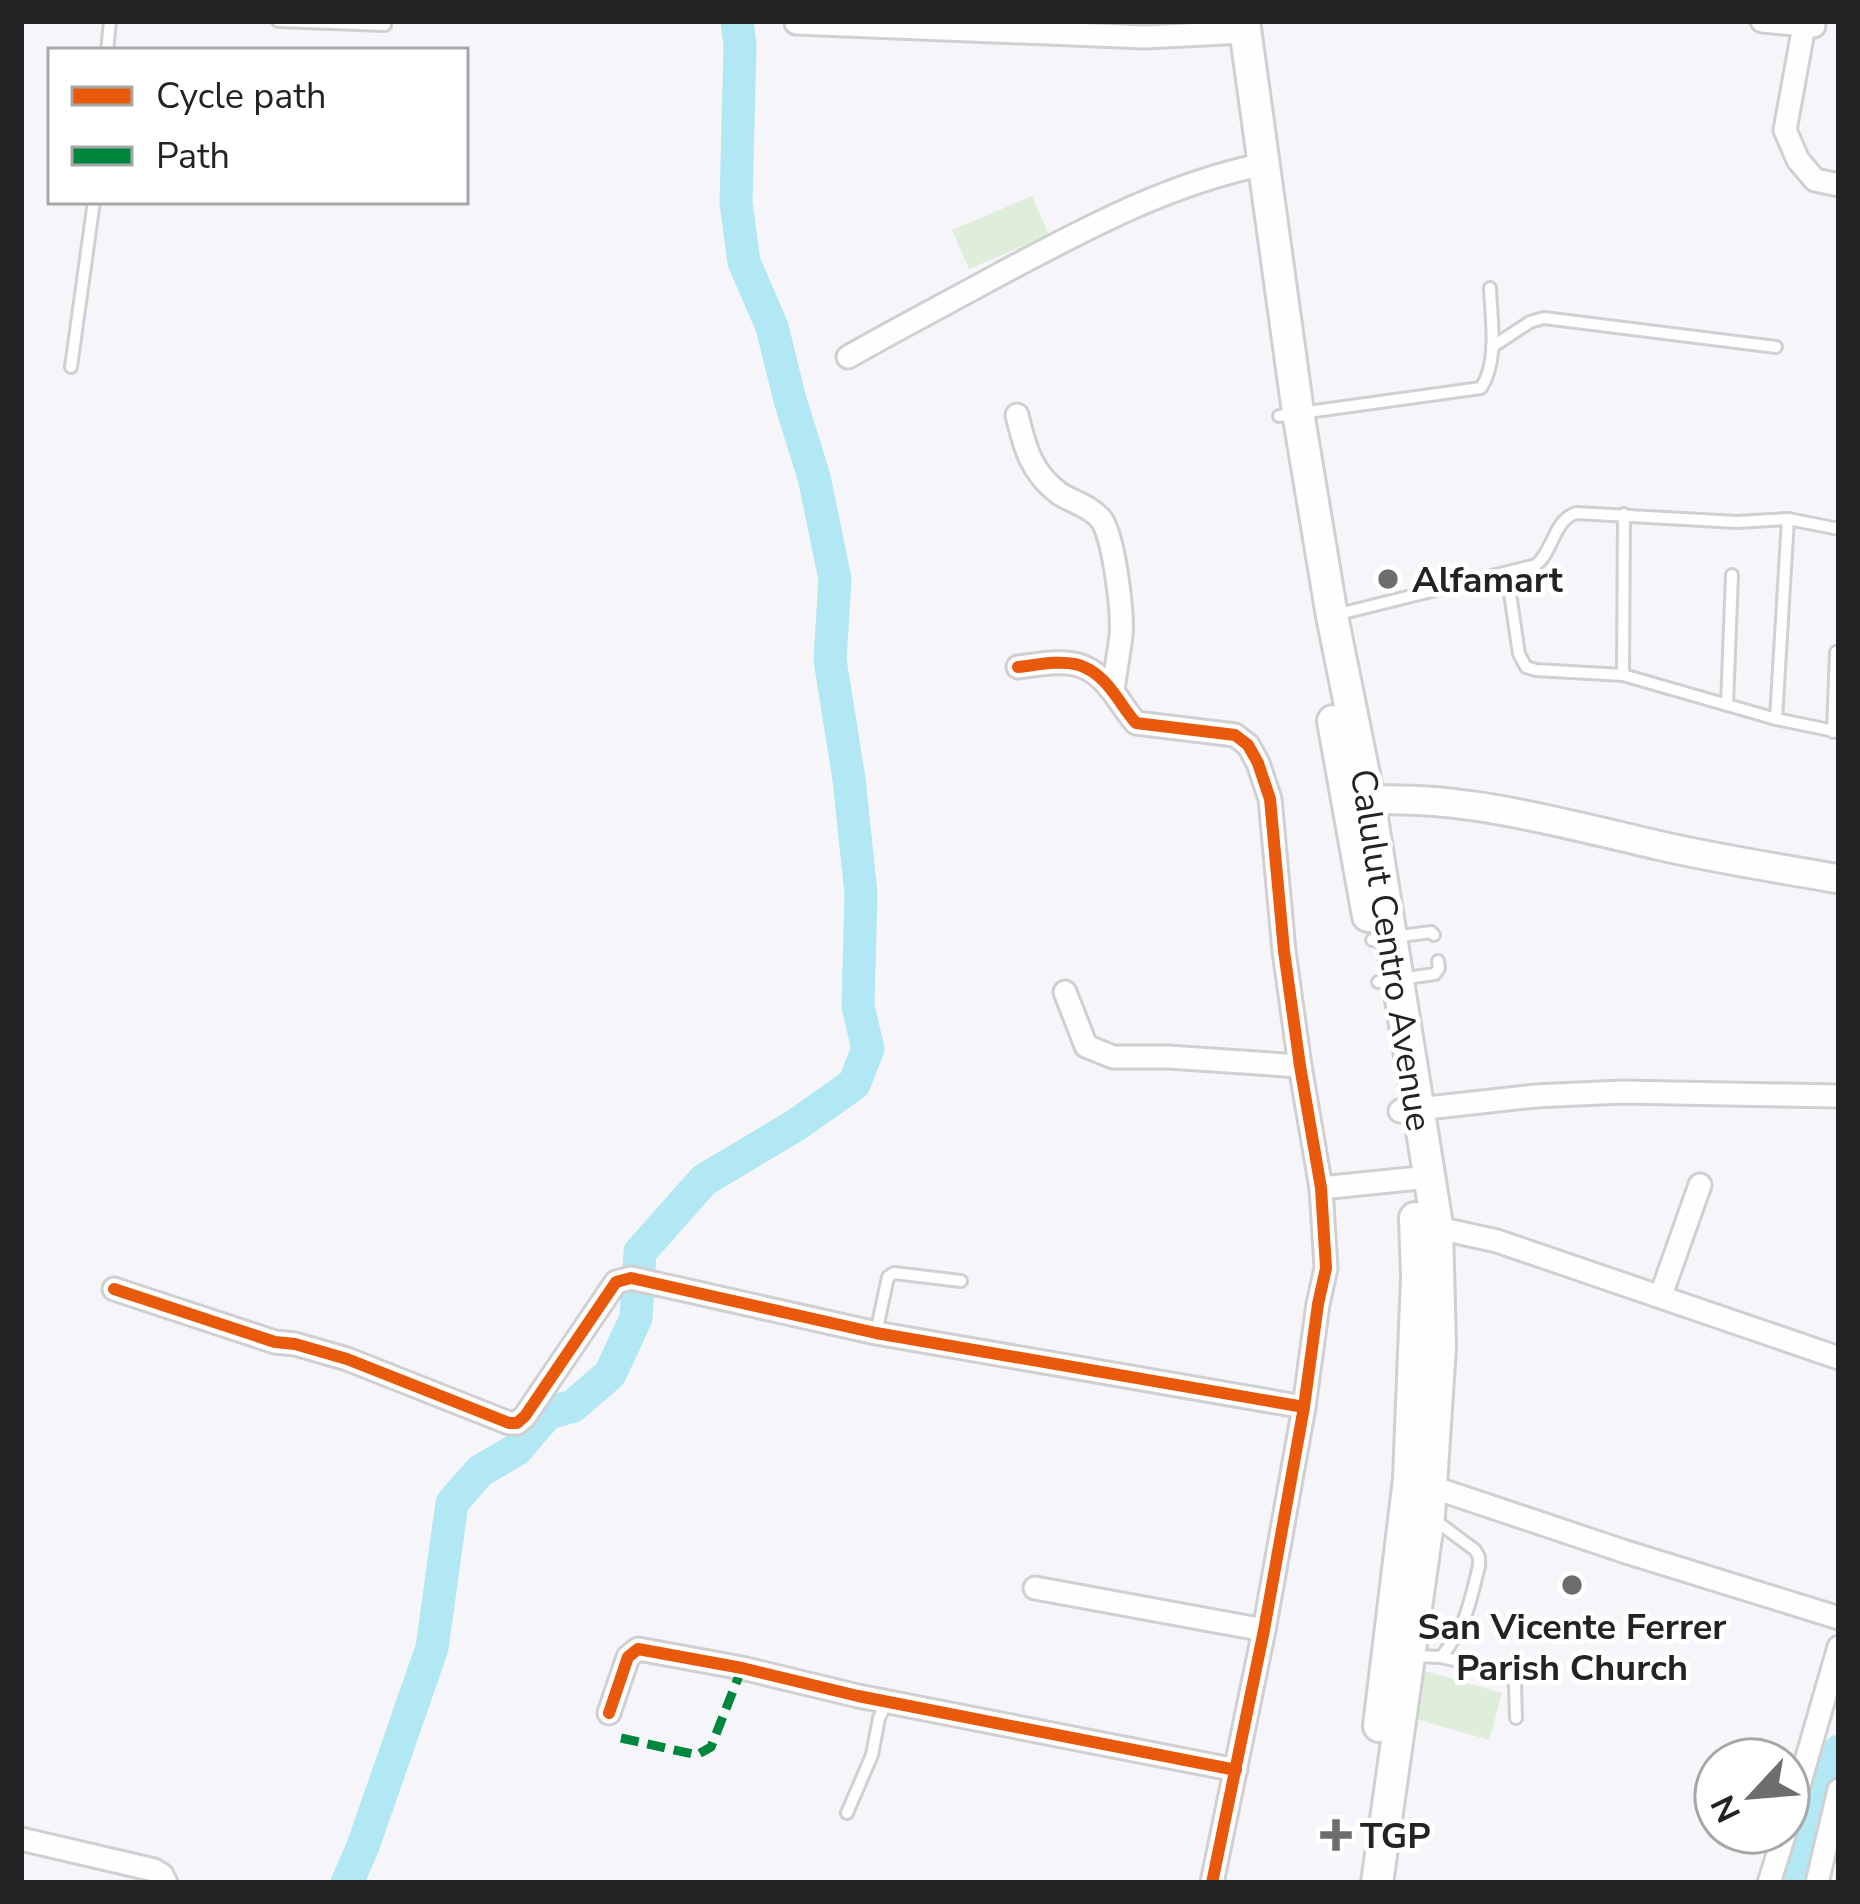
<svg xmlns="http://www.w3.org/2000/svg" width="1860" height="1904" font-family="'Nunito Sans',sans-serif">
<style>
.green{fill:#dfeddb}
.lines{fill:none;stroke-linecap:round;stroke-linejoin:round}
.river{stroke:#b1e8f4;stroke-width:33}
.service-casing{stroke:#d0d0d2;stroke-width:16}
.minor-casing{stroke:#d0d0d2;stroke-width:27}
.tertiary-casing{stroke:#d0d0d2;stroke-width:33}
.secondary-casing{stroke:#d0d0d2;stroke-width:36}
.service{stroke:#fefefe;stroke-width:10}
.minor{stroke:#fefefe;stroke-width:21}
.tertiary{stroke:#fefefe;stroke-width:27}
.secondary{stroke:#fefefe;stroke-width:30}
.quiet{stroke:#00873e;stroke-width:9;stroke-dasharray:18 9;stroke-linecap:butt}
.cycleway-casing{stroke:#fff;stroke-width:20}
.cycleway{stroke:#e8590c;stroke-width:12}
.poi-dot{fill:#6d6d70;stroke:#fff;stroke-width:4.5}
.labels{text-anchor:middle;stroke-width:10;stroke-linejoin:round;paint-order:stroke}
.poi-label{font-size:36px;font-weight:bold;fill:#232326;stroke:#fff;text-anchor:start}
.street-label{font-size:36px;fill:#232326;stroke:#fff}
</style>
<rect width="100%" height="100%" fill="#f6f6fa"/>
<g class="green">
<polygon points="1032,196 1049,235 969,269 952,230"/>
<polygon points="1425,1671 1502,1693 1489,1740 1412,1718"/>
</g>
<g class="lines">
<g class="river">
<polyline points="347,1883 363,1846 432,1648 452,1503 480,1471 516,1450 548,1413 573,1406 610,1374 636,1318 640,1252 704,1180 796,1125 854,1084 868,1049 858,1006 861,894 849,779 830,660 835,579 814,477 790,400 772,327 744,262 736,203 740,45 737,21"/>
<polyline points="1790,1883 1839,1751"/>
</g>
<defs>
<g id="service">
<polyline points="278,21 385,25"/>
<polyline points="107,51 110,21"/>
<polyline points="1492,347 1530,322 1544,318 1776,347"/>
<polyline points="71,367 94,201"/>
<path d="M1279,416l202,-28c18,-27 10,-69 9,-100"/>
<polyline points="1507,573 1519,654 1526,667 1536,670 1623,675 1776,719 1839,732"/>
<path d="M1335,615l201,-50c18,-15 17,-44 40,-52l161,9 51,-3 51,10"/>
<polyline points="1623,675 1624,514"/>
<polyline points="1727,705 1732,575"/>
<polyline points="1776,719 1788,519"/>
<polyline points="1833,732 1836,652"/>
<polyline points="1372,940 1431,932 1434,935"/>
<polyline points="1378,982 1435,974 1439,968 1438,961"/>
<polyline points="876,1333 888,1277 894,1273 961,1281"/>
<path d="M1415,1656l26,1c26,-32 28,-52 38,-91v-9l-4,-7 -43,-32"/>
<polyline points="1441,1657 1507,1672 1515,1684 1516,1718"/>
<polyline points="847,1813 872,1755 879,1718 887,1702"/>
</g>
<g id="minor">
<polyline points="1762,21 1814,26"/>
<polyline points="796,23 1145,37 1245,32"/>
<polyline points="1804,26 1785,130 1798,160 1815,180 1839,185"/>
<path d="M848,357c51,-29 103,-56 154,-84 85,-45 168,-90 263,-109"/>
<path d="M1017,415c8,33 14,58 43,79 13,8 29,12 40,24 14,16 23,95 21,117 -2,19 -6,37 -8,56"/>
<path d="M1018,667c42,-5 67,-13 95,25 8,10 14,21 23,31l99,12 13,10 10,18 12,36 14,152 16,115 21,122 5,80 -8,36 -14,103 -40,223 -52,253"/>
<polyline points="1065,992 1086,1046 1113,1057 1168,1057 1300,1066"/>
<polyline points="1400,1111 1535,1096 1622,1092 1839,1096"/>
<polyline points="1321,1188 1429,1177"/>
<polyline points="1429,1226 1497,1241 1839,1358"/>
<polyline points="114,1289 275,1342 295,1344 347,1359 509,1423 517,1423 525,1416 616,1282 631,1278 876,1333 1304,1407"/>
<polyline points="1661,1295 1700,1185"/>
<polyline points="1423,1484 1626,1552 1839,1618"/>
<polyline points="1035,1588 1264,1630"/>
<polyline points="609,1713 628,1657 638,1649 742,1668 858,1696 1236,1770"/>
<polyline points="1788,1823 1839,1647"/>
<polyline points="21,1839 154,1870 162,1875 166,1883"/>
<polyline points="1769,1883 1785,1832"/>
<polyline points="1817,1883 1839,1790"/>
</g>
<path id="tertiary" d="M1347,802c105,-11 209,20 310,43 60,14 121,23 182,34"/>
<g id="secondary">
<polyline points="1244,21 1298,412 1332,616 1369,799 1437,1225 1440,1347 1429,1516 1377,1883"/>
<polyline points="1333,721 1368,916"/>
<polyline points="1379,1726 1409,1479 1417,1277 1415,1218"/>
</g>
</defs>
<use href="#service" class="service-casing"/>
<use href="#minor" class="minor-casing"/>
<use href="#tertiary" class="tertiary-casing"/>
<use href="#secondary" class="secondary-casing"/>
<use href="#service" class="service"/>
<use href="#minor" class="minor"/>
<use href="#tertiary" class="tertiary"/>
<use href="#secondary" class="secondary"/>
<polyline class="quiet" points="621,1738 697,1755 711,1747 742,1668"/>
<defs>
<g id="cycleway">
<path d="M1018,667c42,-5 67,-13 95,25 8,10 14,21 23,31l99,12 13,10 10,18 12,36 14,152 16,115 21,122 5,80 -8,36 -14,103 -40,223 -52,253"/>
<polyline points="114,1289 275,1342 295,1344 347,1359 509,1423 517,1423 525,1416 616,1282 631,1278 876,1333 1304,1407"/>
<polyline points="609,1713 628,1657 638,1649 742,1668 858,1696 1236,1770"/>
</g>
</defs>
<use href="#cycleway" class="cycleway-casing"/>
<use href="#cycleway" class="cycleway"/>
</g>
<g class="poi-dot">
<circle cx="1388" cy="579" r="12"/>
<circle cx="1572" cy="1585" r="12"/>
<path d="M1330 1817h12v12h12v12h-12v12h-12v-12h-12v-12h12z"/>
</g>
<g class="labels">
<g class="poi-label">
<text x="1412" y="592">Alfamart</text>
<text x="1572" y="1639" text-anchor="middle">San Vicente Ferrer<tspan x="1572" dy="41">Parish Church</tspan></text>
<text x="1360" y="1848">TGP</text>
</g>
<g class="street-label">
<text transform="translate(1392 950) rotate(81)" y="13">Calulut Centro Avenue</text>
</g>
</g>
<rect width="1860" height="1904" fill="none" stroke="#232326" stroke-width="48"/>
<rect x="48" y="48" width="420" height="156" fill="#ffffff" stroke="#a7a7a8" stroke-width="3"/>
<rect x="72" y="87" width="60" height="18" fill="#e8590c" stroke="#a7a7a8" stroke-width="3"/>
<text x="156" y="108" font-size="36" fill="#232326">Cycle path</text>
<rect x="72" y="147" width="60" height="18" fill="#00873e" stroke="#a7a7a8" stroke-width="3"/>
<text x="156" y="168" font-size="36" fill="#232326">Path</text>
<g transform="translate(1752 1796) rotate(244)"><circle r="57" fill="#ffffff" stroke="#a7a7a8" stroke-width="3"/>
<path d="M0-9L21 45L0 30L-21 45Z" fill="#6d6d70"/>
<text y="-18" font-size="33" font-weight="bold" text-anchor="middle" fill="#232326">N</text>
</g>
</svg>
